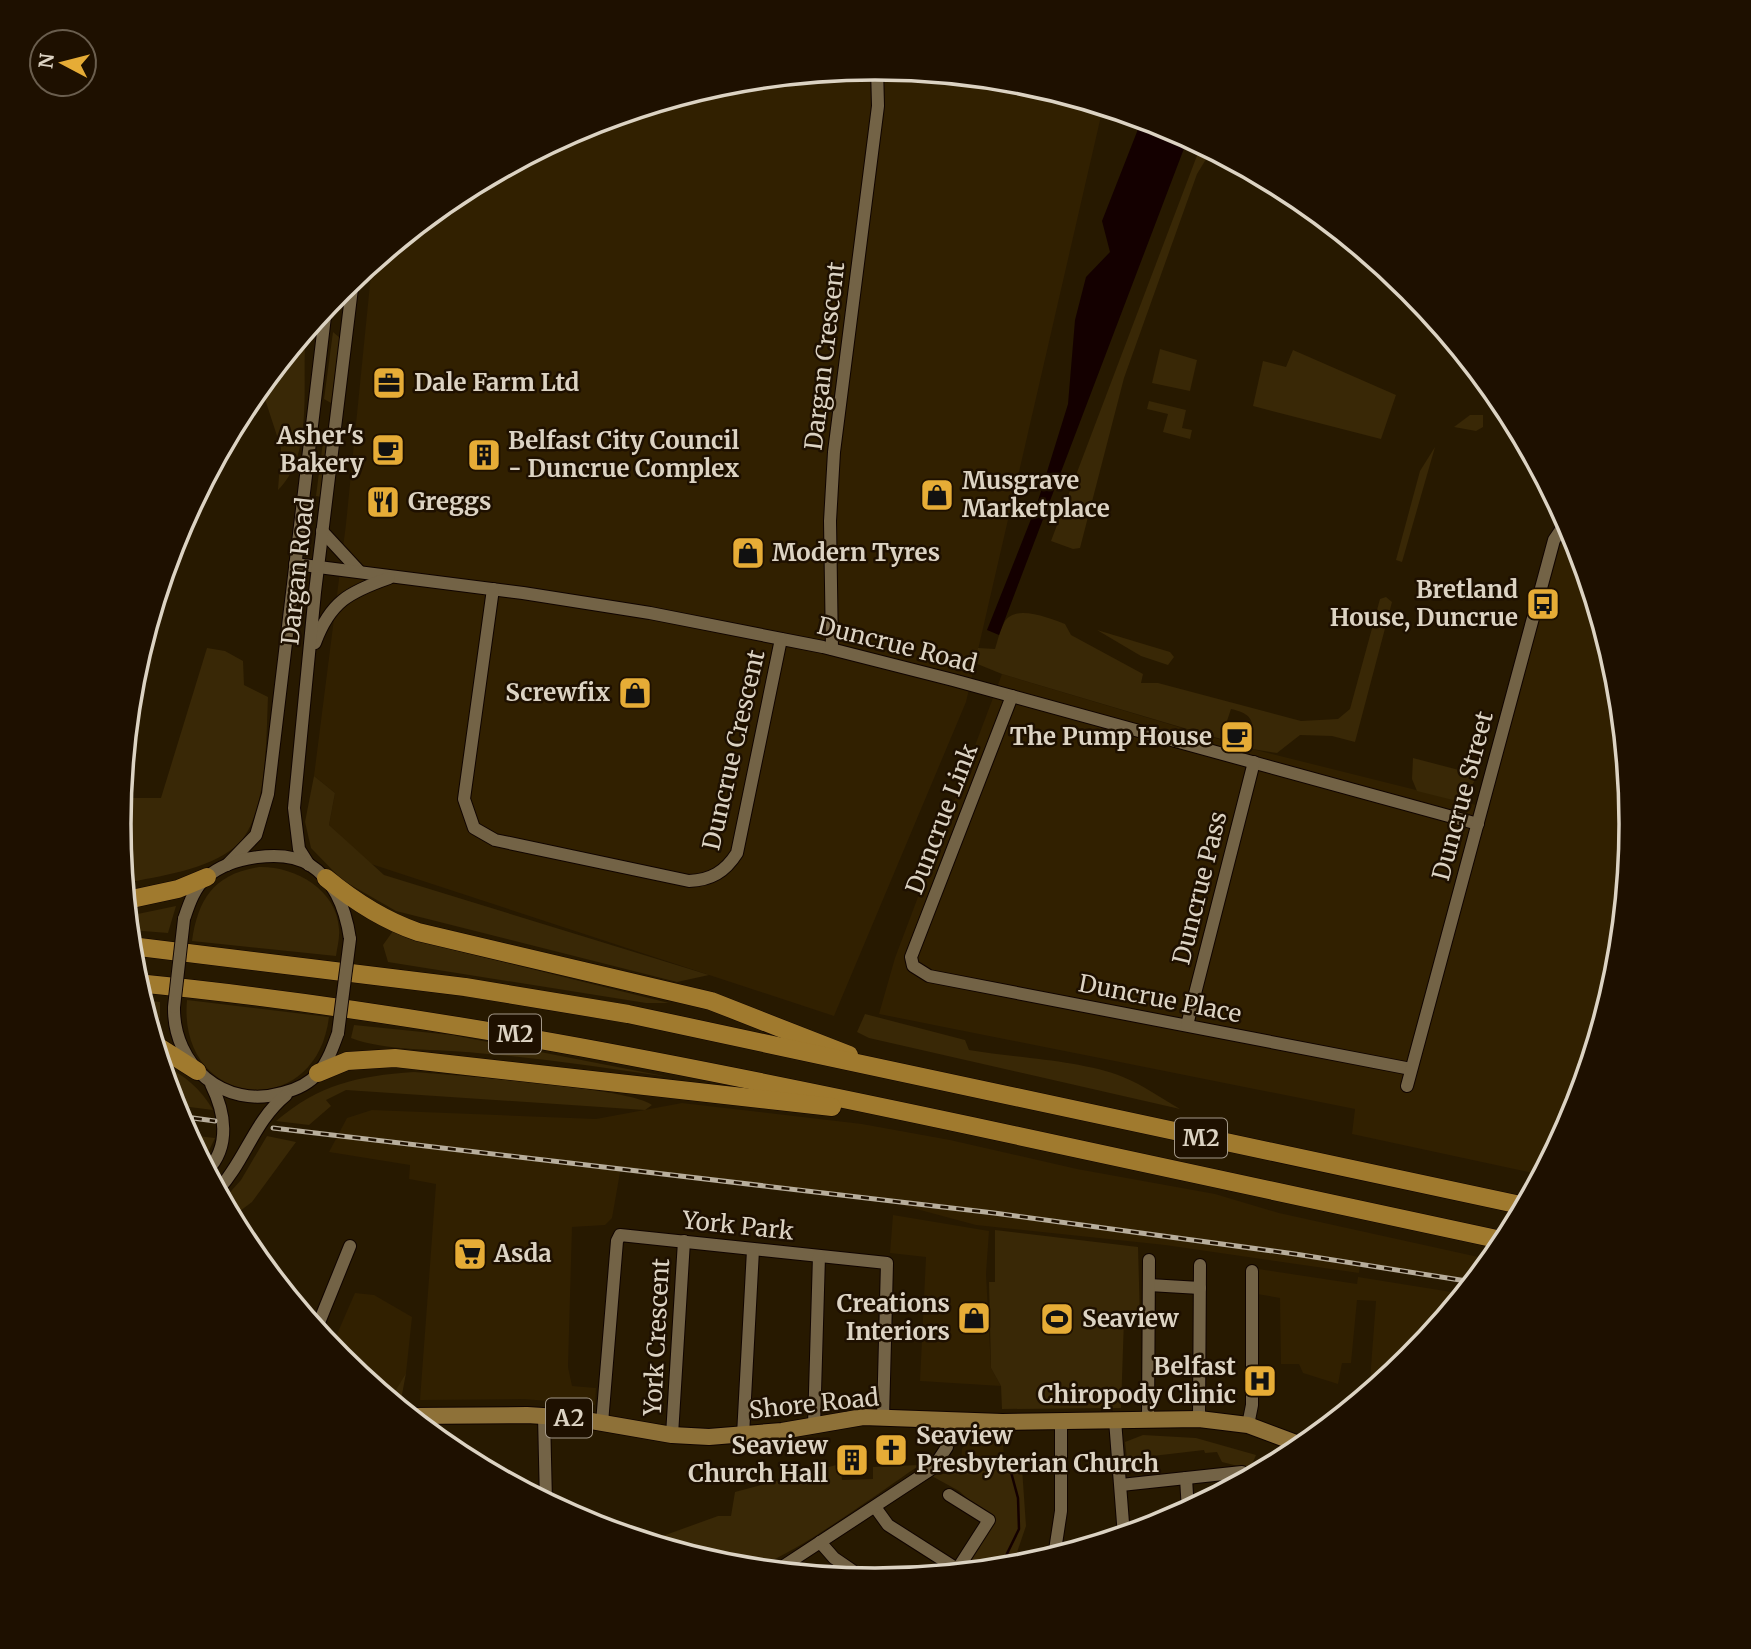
<svg xmlns="http://www.w3.org/2000/svg" width="1751" height="1649" font-family="Merriweather,serif">
<style>
.built{fill:#312000}
.green{fill:#392806}
.water{fill:#140000}
.lines{fill:none;stroke-linecap:round;stroke-linejoin:round}
.stream{stroke:#140000;stroke-width:2.5}
.minor-casing{stroke:#100400;stroke-width:14}
.major-casing{stroke:#100400;stroke-width:18}
.highway-casing{stroke:#100400;stroke-width:19}
.minor{stroke:#736346;stroke-width:12}
.major{stroke:#8e7138;stroke-width:16}
.highway{stroke:#a07a2e;stroke-width:18}
.rail-casing{stroke:#b8ae9c;stroke-width:5}
.rail{stroke:#1e1000;stroke-width:2.5;stroke-dasharray:8;stroke-linecap:butt}
.minor-bridge-casing{stroke:#100400;stroke-width:14;stroke-linecap:butt}
.minor-bridge{stroke:#736346;stroke-width:12}
.labels{text-anchor:middle;stroke-width:5;stroke-linejoin:round;paint-order:stroke}
.shield{fill:#1e1000;stroke:#a39888;stroke-width:2}
.shield-label{font-size:23px;font-weight:bold;fill:#dcd3c3}
.street-label{font-size:24px;fill:#dcd3c3;stroke:#1e1000}
.poi-label{font-size:24px;font-weight:bold;fill:#dcd3c3;stroke:#1e1000;text-anchor:start}
.rim{fill:none;stroke:#dcd3c3;stroke-width:3.5}
</style>
<rect width="100%" height="100%" fill="#271900"/>
<g class="built">
<polygon points="876,68 1023,83 1101,106 1101,116 966,702 834,1016 368,863 329,825 335,793 314,776 346,524 372,264 456,195 586,126 728,83"/>
<polygon points="1570,527 1617,677 1632,825 1617,972 1574,1114 1542,1175 1352,1134 1355,1109 879,1014 895,958 1002,674 1252,749 1488,808 1560,545"/>
<polygon points="682,1103 862,1124 950,1140 1077,1169 1215,1194 1279,1213 1492,1260 1473,1283 1360,1265 1359,1273 1165,1245 976,1225 894,1203 621,1167 612,1218 605,1225 572,1227 568,1367 572,1386 596,1388 595,1405 524,1399 420,1400 436,1184 409,1179 410,1165 329,1152 347,1118 372,1110 596,1119"/>
<polygon points="893,1215 989,1231 986,1274 991,1368 1001,1386 920,1381 926,1257 890,1253"/>
<polygon points="1258,1269 1357,1284 1358,1277 1464,1294 1410,1360 1369,1393 1376,1301 1357,1300 1351,1363 1342,1363 1338,1384 1303,1373 1299,1364 1281,1364 1280,1298 1257,1294"/>
<polygon points="355,1293 374,1295 412,1317 406,1373 397,1390 372,1385 331,1348"/>
<polygon points="969,1438 1002,1438 1006,1468 960,1473 962,1449"/>
</g>
<g class="green">
<polygon points="1201,145 1211,151 1197,174 1124,378 1080,548 1073,549 1051,541"/>
<polygon points="333,332 340,338 331,403 324,399"/>
<path d="M297,343l8,4c-2,44 7,111 -27,143l3,-42 -20,-61z"/>
<polygon points="1160,349 1197,360 1190,391 1152,383"/>
<polygon points="1293,350 1396,395 1381,439 1253,406 1263,361 1286,367"/>
<polygon points="1149,401 1186,410 1182,428 1192,430 1190,439 1163,432 1168,414 1147,409"/>
<polygon points="1470,415 1483,415 1483,427 1476,431 1454,427"/>
<polygon points="329,432 321,497 316,496 324,434"/>
<polygon points="1435,447 1402,562 1396,560 1420,471"/>
<path d="M1386,597l6,5 -37,140 -23,-6 -32,-1 -23,18 -25,-4c0,-24 6,-34 -21,-40l-10,30 -219,-65 -27,-11 3,-15 17,1c3,-9 5,-20 10,-28 11,-17 46,-2 60,3l6,11 72,39 -2,9h17l143,38 37,-2 12,-10 30,-110z"/>
<polygon points="1097,630 1170,652 1174,657 1168,665 1141,656"/>
<path d="M207,648l18,3 18,10 1,24 24,12c-2,41 0,121 -32,149 -28,24 -76,30 -111,37l-6,-59 3,-26h39z"/>
<polygon points="1413,758 1478,775 1469,790 1453,800 1417,791 1412,779"/>
<polygon points="314,776 335,793 329,825 384,875 709,975 677,982 396,911 342,880 311,848 305,822"/>
<path d="M259,867c35,-1 78,22 80,62 1,9 -2,19 -3,27l-144,-15c6,-42 22,-67 67,-74z"/>
<polygon points="176,906 168,933 130,930 128,916"/>
<polygon points="393,931 458,951 669,1003 646,1003 388,962 383,945"/>
<polygon points="142,1000 160,1002 160,1018 155,1026 150,1027"/>
<path d="M187,1000l142,17c-13,107 -152,92 -142,-17z"/>
<path d="M865,1014l100,26 4,10c46,8 112,10 154,27 20,8 38,21 57,32l-311,-71 -12,-6z"/>
<path d="M354,1025l98,10 217,42c-64,-9 -128,-19 -192,-24 -37,-4 -94,-2 -126,-15z"/>
<path d="M162,1064c22,11 39,25 51,46l-39,-5z"/>
<path d="M414,1072c37,3 218,16 238,33l-7,5 -299,-20 -20,10 5,6 -22,19 -33,-4c44,-37 81,-45 138,-49z"/>
<polygon points="188,1135 215,1138 203,1163"/>
<polygon points="267,1136 296,1142 252,1202 232,1217 223,1200 241,1180"/>
<polygon points="995,1230 1138,1247 1140,1318 1124,1319 1121,1408 1002,1409 1001,1386 991,1368 989,1282 995,1282"/>
<polygon points="406,1373 401,1400 389,1399 372,1385 396,1390"/>
<polygon points="1143,1435 1196,1438 1256,1455 1250,1469 1222,1462 1217,1452 1205,1453 1204,1450 1127,1459 1125,1442"/>
<path d="M840,1464l2,16 31,-1v-12l47,-2c-32,21 -142,103 -172,103 -30,0 -61,-14 -89,-23l1,-8 58,-21h13l4,-24z"/>
<polygon points="1022,1468 1026,1526 1012,1567 961,1572 993,1521 959,1491 930,1475"/>
</g>
<polygon class="water" points="1142,119 1165,126 1188,138 999,635 987,630 1037,504 1068,404 1075,320 1086,277 1110,252 1102,221"/>
<g class="lines">
<polyline class="stream" points="1000,1568 1019,1529 1018,1498 1011,1472"/>
<defs>
<g id="minor">
<polyline points="322,531 359,571"/>
<polyline points="295,564 523,593 650,613 823,647 953,680 1478,824"/>
<path d="M493,589l-29,210 10,29 21,12 194,41c22,-1 36,-9 48,-28l44,-214"/>
<path d="M315,643c15,-41 34,-51 74,-65"/>
<polyline points="832,649 830,521 834,452 878,106 877,68"/>
<polyline points="1012,696 911,957 913,966 929,976 1411,1069"/>
<polyline points="227,865 256,835 268,794 326,308"/>
<polyline points="309,865 299,849 294,808 315,592 353,280"/>
<path d="M184,919c5,-15 10,-31 23,-42 23,-20 76,-29 103,-12 25,16 36,46 40,74"/>
<path d="M174,1007c-1,58 50,103 108,86 13,-3 28,-10 37,-21 9,-11 14,-25 19,-39"/>
<polyline points="1187,1025 1254,762"/>
<polyline points="1407,1086 1554,540 1567,521"/>
<path d="M207,1171c24,-25 18,-59 4,-87"/>
<path d="M218,1190c27,-29 36,-69 68,-95"/>
<polyline points="1149,1285 1200,1288"/>
<polyline points="316,1330 350,1246"/>
<polyline points="544,1416 546,1502"/>
<polyline points="1148,1419 1149,1260"/>
<polyline points="1199,1419 1200,1265"/>
<polyline points="1115,1420 1124,1536"/>
<polyline points="602,1423 617,1241 620,1235 887,1263 883,1418"/>
<polyline points="1248,1425 1252,1405 1252,1271"/>
<polyline points="814,1426 819,1256"/>
<polyline points="672,1435 684,1241"/>
<polyline points="743,1435 753,1250"/>
<polyline points="1186,1478 1188,1511"/>
<polyline points="1121,1485 1242,1472 1248,1479"/>
<polyline points="949,1495 989,1520 955,1573"/>
<polyline points="875,1507 888,1525 957,1569"/>
<polyline points="820,1542 834,1558 866,1580"/>
<polyline points="1054,1557 1061,1511 1061,1422"/>
<polyline points="776,1571 933,1468 947,1447 952,1420"/>
</g>
<polyline id="major" points="409,1416 527,1415 574,1418 672,1435 709,1437 782,1431 863,1417 1002,1422 1199,1419 1248,1425 1304,1446"/>
<g id="highway">
<path d="M326,878c29,24 57,42 92,54l293,69 138,54"/>
<polyline points="127,900 178,889 207,877"/>
<polyline points="131,946 465,987 628,1014 1525,1206"/>
<path d="M137,983c282,28 558,84 835,143 178,39 356,77 534,115"/>
<polyline points="156,1045 197,1071"/>
<polyline points="318,1073 347,1061 395,1058 832,1107"/>
</g>
</defs>
<use href="#minor" class="minor-casing"/>
<use href="#major" class="major-casing"/>
<use href="#highway" class="highway-casing"/>
<use href="#minor" class="minor"/>
<use href="#major" class="major"/>
<use href="#highway" class="highway"/>
<defs>
<g id="rail">
<polyline points="178,1116 215,1121"/>
<polyline points="273,1128 994,1213 1295,1254 1473,1282"/>
</g>
</defs>
<use href="#rail" class="rail-casing"/>
<use href="#rail" class="rail"/>
<defs>
<g id="minor-bridge">
<polyline points="174,1007 184,919"/>
<polyline points="338,1033 350,939"/>
</g>
</defs>
<use href="#minor-bridge" class="minor-bridge-casing"/>
<use href="#minor-bridge" class="minor-bridge"/>
</g>
<defs>
<symbol id="office-square" viewBox="-11 -11 22 22"><rect x="-9" y="-9" width="18" height="18" rx="4" fill="#e6ac36" stroke="#1e1000"/><path d="M-6-3h4V-5.5h4V-3h4V5H-6ZM-1-4.5V-3h2v-1.5ZM-6 0V1H6V0Z" fill="#111"/></symbol>
<symbol id="cafe-square" viewBox="-11 -11 22 22"><rect x="-9" y="-9" width="18" height="18" rx="4" fill="#e6ac36" stroke="#1e1000"/><path d="M-5.5-4.5H6V0H3Q3 3.5 0 3.5H-2.5Q-5.5 3.5-5.5 0ZM3-3.2v2h1.7v-2ZM-6 4.5H4V6H-6Z" fill="#111"/></symbol>
<symbol id="building-square" viewBox="-11 -11 22 22"><rect x="-9" y="-9" width="18" height="18" rx="4" fill="#e6ac36" stroke="#1e1000"/><path d="M-4-6H4V6H1V3H-1V6H-4ZM-2.5-4.3h1.7v1.8h-1.7ZM.8-4.3h1.7v1.8H.8ZM-2.5-1h1.7V.8h-1.7ZM.8-1h1.7V.8H.8Z" fill="#111"/></symbol>
<symbol id="shop-square" viewBox="-11 -11 22 22"><rect x="-9" y="-9" width="18" height="18" rx="4" fill="#e6ac36" stroke="#1e1000"/><path d="M-5-2.5h2.3a2.7 3.5 0 0 1 5.4 0H5L5.5 6h-11ZM-1.5-2.5h3a1.5 2.3 0 0 0-3 0Z" fill="#111"/></symbol>
<symbol id="restaurant-square" viewBox="-11 -11 22 22"><rect x="-9" y="-9" width="18" height="18" rx="4" fill="#e6ac36" stroke="#1e1000"/><path d="M-5-6h1v4h1v-4h1v4h1v-4h1v5L-1.5 .5V6h-2V.5L-5-1ZM5-6V6H3V1.5H1.5Q1.5-4 5-6Z" fill="#111"/></symbol>
<symbol id="bus-square" viewBox="-11 -11 22 22"><rect x="-9" y="-9" width="18" height="18" rx="4" fill="#e6ac36" stroke="#1e1000"/><path d="M-5-6H5V4H4V6H2V4H-2V6H-4V4H-5ZM-3.5-4V0h7V-4ZM-3.5 1.2v1.5H-2V1.2ZM2 1.2v1.5H3.5V1.2Z" fill="#111"/></symbol>
<symbol id="supermarket-square" viewBox="-11 -11 22 22"><rect x="-9" y="-9" width="18" height="18" rx="4" fill="#e6ac36" stroke="#1e1000"/><path d="M-6-5.5h2.5l.6 2H6L4.5 2H-2.5L-4.4-4H-6ZM-1.5 3.2a1.3 1.3 0 1 0 .1 0ZM3 3.2a1.3 1.3 0 1 0 .1 0Z" fill="#111"/></symbol>
<symbol id="stadium-square" viewBox="-11 -11 22 22"><rect x="-9" y="-9" width="18" height="18" rx="4" fill="#e6ac36" stroke="#1e1000"/><path d="M0-5a6.5 5 0 1 0 0 10a6.5 5 0 1 0 0-10ZM-3.5-1.8h7v3.6h-7Z" fill="#111"/></symbol>
<symbol id="hospital-square" viewBox="-11 -11 22 22"><rect x="-9" y="-9" width="18" height="18" rx="4" fill="#e6ac36" stroke="#1e1000"/><path d="M-5-5h3v3.5h4V-5h3V5h-3V1.5h-4V5h-3Z" fill="#111"/></symbol>
<symbol id="church-square" viewBox="-11 -11 22 22"><rect x="-9" y="-9" width="18" height="18" rx="4" fill="#e6ac36" stroke="#1e1000"/><path d="M-1.2-6h2.4v3.5h3.3v2.4h-3.3V6h-2.4V-.1h-3.3v-2.4h3.3Z" fill="#111"/></symbol>
</defs>
<g fill-rule="evenodd">
<use href="#office-square" x="370" y="364" width="38" height="38"/>
<use href="#cafe-square" x="369" y="431" width="38" height="38"/>
<use href="#building-square" x="465" y="436" width="38" height="38"/>
<use href="#shop-square" x="918" y="476" width="38" height="38"/>
<use href="#restaurant-square" x="364" y="483" width="38" height="38"/>
<use href="#shop-square" x="729" y="534" width="38" height="38"/>
<use href="#bus-square" x="1524" y="585" width="38" height="38"/>
<use href="#shop-square" x="616" y="674" width="38" height="38"/>
<use href="#cafe-square" x="1218" y="718" width="38" height="38"/>
<use href="#supermarket-square" x="451" y="1235" width="38" height="38"/>
<use href="#shop-square" x="955" y="1299" width="38" height="38"/>
<use href="#stadium-square" x="1038" y="1300" width="38" height="38"/>
<use href="#hospital-square" x="1241" y="1362" width="38" height="38"/>
<use href="#church-square" x="872" y="1431" width="38" height="38"/>
<use href="#building-square" x="833" y="1441" width="38" height="38"/>
</g>
<g class="labels">
<g class="shield">
<rect x="489" y="1014.5" width="52" height="39" rx="5"/>
<rect x="1175" y="1118.5" width="52" height="39" rx="5"/>
<rect x="546" y="1398.5" width="46" height="39" rx="5"/>
</g>
<g class="shield-label">
<text x="515" y="1042">M2</text>
<text x="1201" y="1146">M2</text>
<text x="569" y="1426">A2</text>
</g>
<g class="street-label">
<text transform="translate(825 356) rotate(-83)" y="8">Dargan Crescent</text>
<text transform="translate(298 571) rotate(-84)" y="8">Dargan Road</text>
<text transform="translate(897 645) rotate(14)" y="8">Duncrue Road</text>
<text transform="translate(734 750) rotate(-77)" y="8">Duncrue Crescent</text>
<text transform="translate(1463 796) rotate(-75)" y="8">Duncrue Street</text>
<text transform="translate(942 819) rotate(-69)" y="8">Duncrue Link</text>
<text transform="translate(1200 888) rotate(-76)" y="8">Duncrue Pass</text>
<text transform="translate(1160 999) rotate(11)" y="8">Duncrue Place</text>
<text transform="translate(738 1226) rotate(6)" y="8">York Park</text>
<text transform="translate(657 1337) rotate(-87)" y="8">York Crescent</text>
<text transform="translate(814 1404) rotate(-6)" y="8">Shore Road</text>
</g>
<g class="poi-label">
<text x="414" y="391">Dale Farm Ltd</text>
<text x="364" y="444" text-anchor="end">Asher's<tspan x="364" dy="28">Bakery</tspan></text>
<text x="508" y="449">Belfast City Council<tspan x="508" dy="28">- Duncrue Complex</tspan></text>
<text x="962" y="489">Musgrave<tspan x="962" dy="28">Marketplace</tspan></text>
<text x="408" y="510">Greggs</text>
<text x="772" y="561">Modern Tyres</text>
<text x="1518" y="598" text-anchor="end">Bretland<tspan x="1518" dy="28">House, Duncrue</tspan></text>
<text x="610" y="701" text-anchor="end">Screwfix</text>
<text x="1212" y="745" text-anchor="end">The Pump House</text>
<text x="494" y="1262">Asda</text>
<text x="950" y="1312" text-anchor="end">Creations<tspan x="950" dy="28">Interiors</tspan></text>
<text x="1082" y="1327">Seaview</text>
<text x="1236" y="1375" text-anchor="end">Belfast<tspan x="1236" dy="28">Chiropody Clinic</tspan></text>
<text x="916" y="1444">Seaview<tspan x="916" dy="28">Presbyterian Church</tspan></text>
<text x="828" y="1454" text-anchor="end">Seaview<tspan x="828" dy="28">Church Hall</tspan></text>
</g>
</g>
<path d="M0 0H1751V1649H0ZM131 824a744 744 0 1 1 1488 0a744 744 0 1 1-1488 0Z" fill="#1e1000" fill-rule="evenodd"/>
<path class="rim" d="M131 824a744 744 0 1 1 1488 0a744 744 0 1 1-1488 0Z"/>
<g transform="translate(63 63) rotate(277)"><circle r="33" fill="#1e1000" stroke="#6a5e4e" stroke-width="2"/>
<path d="M0-5L12 26L0 18L-12 26Z" fill="#e6ac36"/>
<text y="-10" font-size="19" font-weight="bold" text-anchor="middle" fill="#dcd3c3">N</text>
</g>
</svg>
